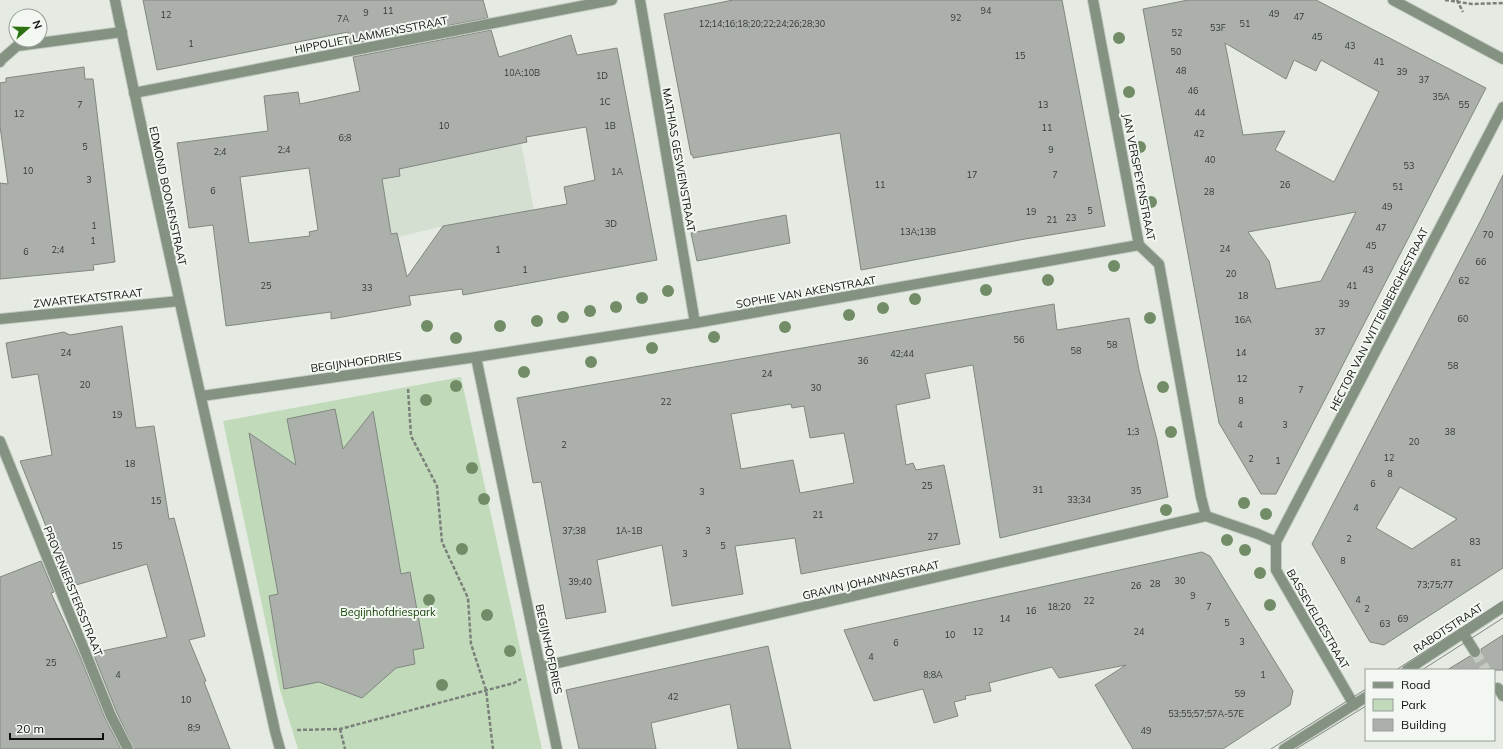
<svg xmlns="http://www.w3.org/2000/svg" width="1503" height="749" font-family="Mulish,sans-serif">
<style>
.built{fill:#d4dfd1}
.green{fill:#c1dbba}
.building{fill:#abb1aa;stroke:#818680;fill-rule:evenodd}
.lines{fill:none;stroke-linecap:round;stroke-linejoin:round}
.minor-tunnel{stroke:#c5cac3;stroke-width:10;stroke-dasharray:10 5;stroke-linecap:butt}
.minor-casing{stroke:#c3c8c1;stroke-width:12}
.path{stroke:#7c807b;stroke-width:2.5;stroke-dasharray:4 2;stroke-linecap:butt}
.minor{stroke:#849281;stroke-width:10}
.tram{stroke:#838782;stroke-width:1}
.tree{fill:#728c68}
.labels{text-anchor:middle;stroke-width:4;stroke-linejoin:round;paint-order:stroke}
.number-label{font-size:9px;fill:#363936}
.street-label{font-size:11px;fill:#0f110f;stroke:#f2f8f1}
.park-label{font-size:11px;fill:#133e03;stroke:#f2f8f1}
</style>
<rect width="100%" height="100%" fill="#e5ebe3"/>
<polygon class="built" points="497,49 512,101 527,142 521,143 534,210 443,226 398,237 397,233 391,234 385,195 369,198 369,137 357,77"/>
<polygon class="green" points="461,377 542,749 298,749 280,690 223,421"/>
<g class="building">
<polygon points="143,0 483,0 488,18 350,44 348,32 157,70"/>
<polygon points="733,0 1062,0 1105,226 1025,239 861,270 840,133 693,158 693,155 691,155 664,14"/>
<path d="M1188,0h128l170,88 -210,406h-15l-42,-71 -76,-414zM1225,43l61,36 8,-19 22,11 5,-11 58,32 -45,90 -59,-32 10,-19 -42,4zM1356,212l-35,69 -45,8 -7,-28 -21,-29z"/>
<path d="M491,30l8,27 72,-22 6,20 40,-7 40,212 -194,35 -1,-6 -53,7 2,9 -80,14v-7l-105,14 -13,-101 -24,3 -12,-85 91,-12 -4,-35 34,-4 2,12 60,-13 -7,-34zM586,127l9,53 -31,7 3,17 -124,22 -36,51 -10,-44 -6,1 -9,-55 18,-3 -1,-7 128,-27 -1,-5zM309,168l9,62 -9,2 1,4 -61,7 -9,-66z"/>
<polygon points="84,67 85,79 93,79 115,262 93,265 94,270 0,279 0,183 8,184 0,126 0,83 6,82 6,78"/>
<path d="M1503,175v393l-119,77 -14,-3 -58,-98 169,-324zM1400,487l57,32 -45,30 -36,-21z"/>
<polygon points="786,215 790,243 697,261 691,233"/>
<path d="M1054,304l3,26 72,-12 10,52 18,70 11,57 -168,41 -27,-173 -48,9 5,24 -34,7 10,60 7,-2 3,7 28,-5 16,79 -159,30 -6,-36 -60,8 8,48 -71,12 -10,-61 -65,15 9,52 -40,7 -25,-137 -8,1 -16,-85zM791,404l1,4 12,-2 6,32 34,-5 10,50 -54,10 -7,-33 -52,9 -10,-55z"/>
<polygon points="122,326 136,428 154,426 169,519 174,518 205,636 189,640 206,681 204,682 230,749 134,749 117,713 93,653 167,637 147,564 66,588 53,556 57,554 20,461 52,455 38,374 12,378 6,343 64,332 70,335"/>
<polygon points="335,409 343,449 373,411 401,574 410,572 424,648 413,650 415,664 396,668 362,698 319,682 284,689 269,596 278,594 249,433 296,465 287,419"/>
<polygon points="1202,552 1210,556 1293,691 1290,705 1223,749 1133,749 1095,685 1126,665 1059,678 1052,667 989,683 991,691 965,696 966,699 954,702 958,716 934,723 923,689 874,701 844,630"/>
<polygon points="41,561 54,592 51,593 79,654 105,718 121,749 0,749 0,577"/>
<polygon points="1503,635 1503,670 1447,670 1470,656 1475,658 1479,657 1481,655 1481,649"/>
<polygon points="768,646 791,749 738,749 730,704 651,723 656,749 579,749 566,690"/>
</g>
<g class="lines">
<polyline class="minor-tunnel" points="1475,652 1486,670"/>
<defs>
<g id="minor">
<path d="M115,0c50,245 107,487 160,731l5,18"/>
<polyline points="640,0 695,323"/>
<polyline points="1093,0 1139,245 1159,264 1201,497 1206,516"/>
<polyline points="1393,0 1503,59"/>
<polyline points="0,62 1,60 17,46 122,32"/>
<polyline points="134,93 612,0"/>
<polyline points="0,319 179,301"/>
<polyline points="476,357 557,749"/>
<polyline points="202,396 476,357 695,323 1139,245"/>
<polyline points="0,441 111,716 128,749"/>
<polyline points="1206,516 1258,534 1276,542"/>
<polyline points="1463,633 1475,652"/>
<polyline points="540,667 1206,516"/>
<polyline points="1407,670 1503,607"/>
<polyline points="1498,688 1503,696"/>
<polyline points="1354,705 1276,570 1276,542 1503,107"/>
<polyline points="1284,749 1366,697"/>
</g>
</defs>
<use href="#minor" class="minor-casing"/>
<g class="path">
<polyline points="1445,0 1472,4 1503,3"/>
<polyline points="1457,0 1463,12"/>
<polyline points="408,389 411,436 437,486 442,542 468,598 471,644 486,690 493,749"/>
<polyline points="340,729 345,749"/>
<polyline points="297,730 340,729 514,683 521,679"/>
</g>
<use href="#minor" class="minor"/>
<g class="tram">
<polyline points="1396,670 1503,601"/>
<polyline points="1422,670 1503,618"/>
<polyline points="1271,749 1366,689"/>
<polyline points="1296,749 1366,706"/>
</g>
</g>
<g class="tree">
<circle cx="1119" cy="38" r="6"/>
<circle cx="1129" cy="92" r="6"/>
<circle cx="1140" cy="147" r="6"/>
<circle cx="1151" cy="202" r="6"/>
<circle cx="1114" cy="266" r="6"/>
<circle cx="1048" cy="280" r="6"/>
<circle cx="986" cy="290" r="6"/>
<circle cx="668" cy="291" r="6"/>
<circle cx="642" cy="298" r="6"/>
<circle cx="915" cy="299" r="6"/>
<circle cx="616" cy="307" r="6"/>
<circle cx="883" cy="308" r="6"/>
<circle cx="590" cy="311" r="6"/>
<circle cx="849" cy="315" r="6"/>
<circle cx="563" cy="317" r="6"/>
<circle cx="1150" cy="318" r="6"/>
<circle cx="537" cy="321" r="6"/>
<circle cx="427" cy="326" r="6"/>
<circle cx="500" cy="326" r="6"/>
<circle cx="785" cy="327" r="6"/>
<circle cx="714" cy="337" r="6"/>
<circle cx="456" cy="338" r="6"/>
<circle cx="652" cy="348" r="6"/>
<circle cx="591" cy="362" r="6"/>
<circle cx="524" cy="372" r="6"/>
<circle cx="456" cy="386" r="6"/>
<circle cx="1163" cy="387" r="6"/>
<circle cx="426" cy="400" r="6"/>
<circle cx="1171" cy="432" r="6"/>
<circle cx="472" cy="468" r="6"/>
<circle cx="484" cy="499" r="6"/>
<circle cx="1244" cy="503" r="6"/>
<circle cx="1166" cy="510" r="6"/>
<circle cx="1266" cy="514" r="6"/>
<circle cx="1227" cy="540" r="6"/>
<circle cx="462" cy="549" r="6"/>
<circle cx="1245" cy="550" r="6"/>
<circle cx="1260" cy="573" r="6"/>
<circle cx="429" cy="600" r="6"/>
<circle cx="1270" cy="605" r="6"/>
<circle cx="487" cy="615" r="6"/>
<circle cx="510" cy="651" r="6"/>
<circle cx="442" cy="685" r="6"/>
</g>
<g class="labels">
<g class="number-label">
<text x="388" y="14">11</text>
<text x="986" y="14">94</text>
<text x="366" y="16">9</text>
<text x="1274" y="17">49</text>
<text x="166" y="18">12</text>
<text x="1299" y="20">47</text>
<text x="956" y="21">92</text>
<text x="343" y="22">7A</text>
<text x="762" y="27">12;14;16;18;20;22;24;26;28;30</text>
<text x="1245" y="27">51</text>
<text x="1218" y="31">53F</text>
<text x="1177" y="36">52</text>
<text x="1317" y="40">45</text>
<text x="191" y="47">1</text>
<text x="1350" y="49">43</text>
<text x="1176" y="55">50</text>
<text x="1020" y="59">15</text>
<text x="1379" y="65">41</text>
<text x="1181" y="74">48</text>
<text x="1402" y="75">39</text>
<text x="522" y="76">10A;10B</text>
<text x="602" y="79">1D</text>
<text x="1424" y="83">37</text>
<text x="1193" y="94">46</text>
<text x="1441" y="100">35A</text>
<text x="605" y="105">1C</text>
<text x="80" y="108">7</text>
<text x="1043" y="108">13</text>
<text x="1464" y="108">55</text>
<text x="1200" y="116">44</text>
<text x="19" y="117">12</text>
<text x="444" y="129">10</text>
<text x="610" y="129">1B</text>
<text x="1047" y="131">11</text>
<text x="1199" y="137">42</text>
<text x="345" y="141">6;8</text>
<text x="85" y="150">5</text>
<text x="284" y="153">2;4</text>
<text x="1051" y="153">9</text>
<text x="220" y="155">2;4</text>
<text x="1210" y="163">40</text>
<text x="1409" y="169">53</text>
<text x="28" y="174">10</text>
<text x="617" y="175">1A</text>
<text x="972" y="178">17</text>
<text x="1055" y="178">7</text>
<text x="89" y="183">3</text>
<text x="880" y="188">11</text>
<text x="1285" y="188">26</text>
<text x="1398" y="190">51</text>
<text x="213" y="194">6</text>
<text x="1209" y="195">28</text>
<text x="1387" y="210">49</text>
<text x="1090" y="214">5</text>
<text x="1031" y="215">19</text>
<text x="1071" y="221">23</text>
<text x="1052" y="223">21</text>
<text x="611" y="227">3D</text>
<text x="94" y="229">1</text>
<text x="1381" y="231">47</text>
<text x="918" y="235">13A;13B</text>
<text x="1488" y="238">70</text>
<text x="93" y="244">1</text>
<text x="1371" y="249">45</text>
<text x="1225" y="252">24</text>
<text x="58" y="253">2;4</text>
<text x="498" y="253">1</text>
<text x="26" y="255">6</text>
<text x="1481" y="265">66</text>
<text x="525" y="273">1</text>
<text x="1368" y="273">43</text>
<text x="1231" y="277">20</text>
<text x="1464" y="284">62</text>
<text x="266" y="289">25</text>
<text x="1352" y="289">41</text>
<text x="367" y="291">33</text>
<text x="1243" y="299">18</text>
<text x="1344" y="307">39</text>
<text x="1463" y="322">60</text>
<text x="1243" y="323">16A</text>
<text x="1320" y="335">37</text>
<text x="1019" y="343">56</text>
<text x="1112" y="348">58</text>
<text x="1076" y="354">58</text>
<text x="66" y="356">24</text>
<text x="1241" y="356">14</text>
<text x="902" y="357">42;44</text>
<text x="863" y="364">36</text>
<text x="1453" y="369">58</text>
<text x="767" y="377">24</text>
<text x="1242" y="382">12</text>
<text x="85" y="388">20</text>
<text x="816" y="391">30</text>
<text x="1301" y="393">7</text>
<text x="1241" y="404">8</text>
<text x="666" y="405">22</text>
<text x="117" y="418">19</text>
<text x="1240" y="428">4</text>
<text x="1285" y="428">3</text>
<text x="1133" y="435">1;3</text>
<text x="1450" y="435">38</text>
<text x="1414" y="445">20</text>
<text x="564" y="448">2</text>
<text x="1389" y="461">12</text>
<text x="1251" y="462">2</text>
<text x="1278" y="464">1</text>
<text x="130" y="467">18</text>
<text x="1390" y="477">8</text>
<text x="1373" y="487">6</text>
<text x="927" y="489">25</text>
<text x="1038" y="493">31</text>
<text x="1136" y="494">35</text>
<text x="702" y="495">3</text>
<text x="1079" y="503">33;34</text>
<text x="156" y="504">15</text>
<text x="1356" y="511">4</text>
<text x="818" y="518">21</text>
<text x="574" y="534">37;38</text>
<text x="629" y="534">1A-1B</text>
<text x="708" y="534">3</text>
<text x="933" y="540">27</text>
<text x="1349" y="542">2</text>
<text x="1475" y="545">83</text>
<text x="117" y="549">15</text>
<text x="723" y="549">5</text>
<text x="685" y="557">3</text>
<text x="1343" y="564">8</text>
<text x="1456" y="566">81</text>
<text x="1180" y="584">30</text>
<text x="580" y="585">39;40</text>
<text x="1155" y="587">28</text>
<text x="1435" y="588">73;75;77</text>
<text x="1136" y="589">26</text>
<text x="1193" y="599">9</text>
<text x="1358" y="603">4</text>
<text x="1089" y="604">22</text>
<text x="1059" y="610">18;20</text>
<text x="1209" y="610">7</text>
<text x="1367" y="612">2</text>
<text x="1031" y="614">16</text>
<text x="1005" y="622">14</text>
<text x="1403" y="622">69</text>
<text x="1227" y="626">5</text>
<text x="1385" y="627">63</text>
<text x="978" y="635">12</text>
<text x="1139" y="635">24</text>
<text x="950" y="638">10</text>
<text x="1242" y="645">3</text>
<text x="896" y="646">6</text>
<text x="871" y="660">4</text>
<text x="51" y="666">25</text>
<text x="118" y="678">4</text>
<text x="933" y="678">8;8A</text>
<text x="1263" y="678">1</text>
<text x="1240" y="697">59</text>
<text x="673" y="700">42</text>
<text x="186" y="703">10</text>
<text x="1206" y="717">53;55;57;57A-57E</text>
<text x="194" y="731">8;9</text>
<text x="1146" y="734">49</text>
</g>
<g class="street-label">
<text transform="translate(371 35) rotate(-11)" y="4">HIPPOLIET LAMMENSSTRAAT</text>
<text transform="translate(679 160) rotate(80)" y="4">MATHIAS GESWEINSTRAAT</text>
<text transform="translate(1139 177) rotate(79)" y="4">JAN VERSPEYENSTRAAT</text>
<text transform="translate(168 196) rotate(78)" y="4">EDMOND BOONENSTRAAT</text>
<text transform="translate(806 292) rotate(-10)" y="4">SOPHIE VAN AKENSTRAAT</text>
<text transform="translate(88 298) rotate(-6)" y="4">ZWARTEKATSTRAAT</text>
<text transform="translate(1379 319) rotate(-63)" y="4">HECTOR VAN WITTENBERGHESTRAAT</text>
<text transform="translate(356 362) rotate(-8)" y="4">BEGIJNHOFDRIES</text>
<text transform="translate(871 580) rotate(-13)" y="4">GRAVIN JOHANNASTRAAT</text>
<text transform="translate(73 591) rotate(68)" y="4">PROVENIERSTERSSTRAAT</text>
<text transform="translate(1318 619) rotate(60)" y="4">BASSEVELDESTRAAT</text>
<text transform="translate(1448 628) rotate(-33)" y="4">RABOTSTRAAT</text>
<text transform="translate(549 649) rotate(78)" y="4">BEGIJNHOFDRIES</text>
</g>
<g class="park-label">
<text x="388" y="616">Begijnhofdriespark</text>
</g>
</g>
<rect x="1365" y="669" width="130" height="72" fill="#f2f8f1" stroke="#979c97"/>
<rect x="1373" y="682" width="20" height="6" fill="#849281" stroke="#979c97"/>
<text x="1401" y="689" font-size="12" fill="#0f110f">Road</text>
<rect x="1373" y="699" width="20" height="12" fill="#c1dbba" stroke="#979c97"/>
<text x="1401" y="709" font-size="12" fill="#0f110f">Park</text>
<rect x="1373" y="719" width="20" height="12" fill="#abb1aa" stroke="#979c97"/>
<text x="1401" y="729" font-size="12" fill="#0f110f">Building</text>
<g transform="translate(28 28) rotate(70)"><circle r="19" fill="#f2f8f1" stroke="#979c97"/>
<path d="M0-3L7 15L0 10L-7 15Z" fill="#2c7210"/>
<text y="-6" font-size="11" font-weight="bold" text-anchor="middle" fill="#0f110f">N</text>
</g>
<path d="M10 733v6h93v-6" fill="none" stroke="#0f110f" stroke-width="2"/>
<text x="16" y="733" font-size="12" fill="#0f110f" stroke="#f2f8f1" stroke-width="3" paint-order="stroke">20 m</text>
</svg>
